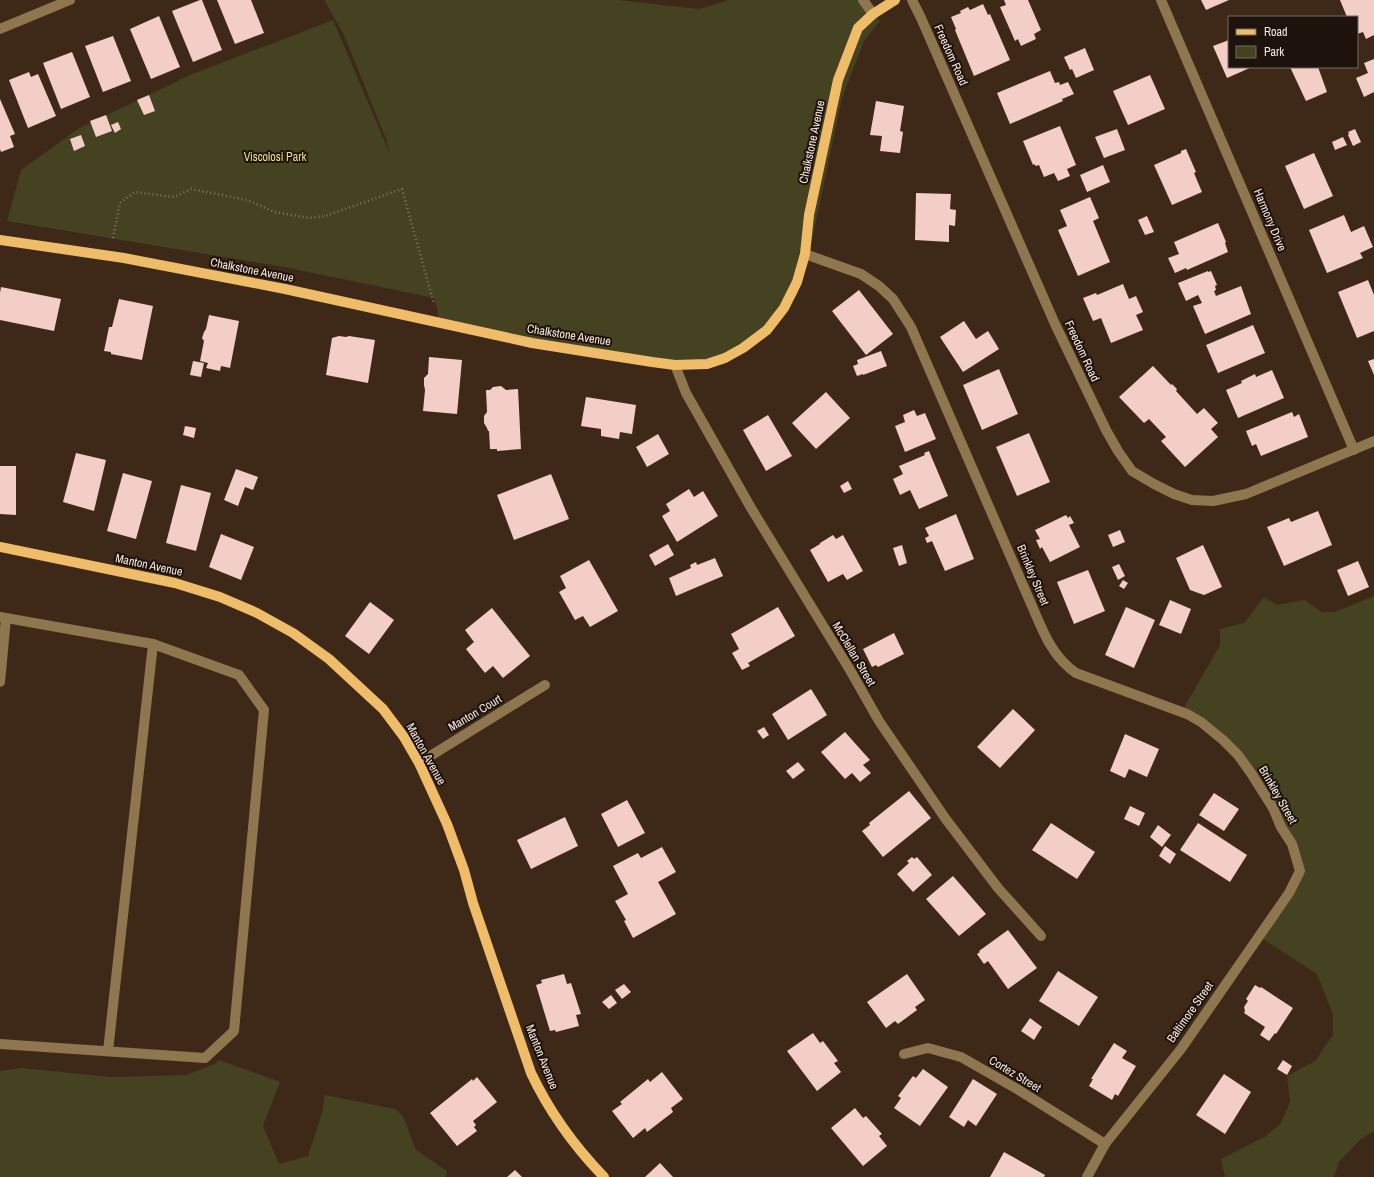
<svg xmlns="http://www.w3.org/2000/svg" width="1374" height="1177" font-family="'Archivo Narrow',sans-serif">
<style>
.green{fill:#454221}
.building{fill:#f3cec7}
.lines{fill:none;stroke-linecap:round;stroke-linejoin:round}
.path{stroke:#887567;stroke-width:2.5;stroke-dasharray:1 3;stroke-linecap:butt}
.minor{stroke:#8e764f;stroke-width:10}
.major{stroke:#efbd69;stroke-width:10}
.labels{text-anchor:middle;stroke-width:4;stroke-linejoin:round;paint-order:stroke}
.street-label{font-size:12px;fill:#f8e9df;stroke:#1e130c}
.park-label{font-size:12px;fill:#e8e08a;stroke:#1e130c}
</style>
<rect width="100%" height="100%" fill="#3e2818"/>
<g class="green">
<polygon points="324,0 618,0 699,9 729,0 865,0 880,21 864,41 842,98 811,245 811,255 797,295 775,326 729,357 682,366 623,363 454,329 439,323 438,311 434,298 284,267 7,221 21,170 78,129 190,75 333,20 390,154 386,139 344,35"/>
<polygon points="1374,596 1374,1131 1361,1139 1339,1162 1334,1177 1225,1177 1221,1159 1266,1136 1281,1123 1290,1102 1287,1076 1315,1061 1333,1035 1333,1015 1317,974 1263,939 1299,870 1295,851 1240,755 1181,713 1220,645 1220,629 1244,623 1264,597 1277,605 1304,600 1322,612 1335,612"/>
<polygon points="219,1060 280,1082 263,1126 279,1164 308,1156 322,1113 325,1095 395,1109 403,1116 416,1150 447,1171 446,1177 0,1177 0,1071 22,1068 110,1077 186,1075 215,1064"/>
</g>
<g class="building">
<polygon points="200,0 202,0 222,50 193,62 172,11"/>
<polygon points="217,0 251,0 264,33 235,44"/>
<polygon points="1004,0 1028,0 1041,30 1034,34 1036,39 1021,46 1018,39 1015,41 1000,7 1006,5"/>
<polygon points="1201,0 1229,0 1206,10"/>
<polygon points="1340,0 1374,0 1374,35 1366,39 1363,32 1357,34 1357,17 1347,17"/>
<polygon points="983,4 988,15 990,14 1010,60 974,76 955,30 956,29 951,17 961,13 960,11 968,7 970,10"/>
<polygon points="159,16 180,67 151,79 130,29"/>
<polygon points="113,36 131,81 103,92 85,46"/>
<polygon points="1229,40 1229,67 1252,67 1227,78 1213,46"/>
<polygon points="1085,48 1094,70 1076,78 1072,69 1070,70 1064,57"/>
<polygon points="72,52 90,97 61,109 43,63"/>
<polygon points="1374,59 1374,92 1364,97 1356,78 1368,73 1364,63"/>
<polygon points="1290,67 1318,67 1327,92 1306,101"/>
<polygon points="1050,71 1055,83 1059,82 1060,85 1068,82 1074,94 1062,99 1063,101 1010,124 997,93"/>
<polygon points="29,72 31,77 38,74 56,116 28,128 9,80"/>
<polygon points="1150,75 1165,109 1128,125 1113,91"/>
<polygon points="149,95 155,111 144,115 137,100"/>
<polygon points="0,99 15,134 10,136 14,147 1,152 0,149"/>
<polygon points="876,101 904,106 900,131 903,132 900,153 880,151 882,136 870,135"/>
<polygon points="106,115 112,131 96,137 90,121"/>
<polygon points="118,122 121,129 115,133 111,125"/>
<polygon points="1060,126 1076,165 1067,169 1070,176 1058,181 1054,173 1044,177 1039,165 1036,166 1034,164 1033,165 1023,141"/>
<polygon points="1117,129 1125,150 1104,158 1095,137"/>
<polygon points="1355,129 1361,142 1353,146 1348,135 1349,134 1348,132"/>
<polygon points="81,135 85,146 74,151 70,139"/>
<polygon points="1343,137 1347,145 1335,150 1332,142"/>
<polygon points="1186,149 1196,172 1194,173 1202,192 1172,205 1154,165 1181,153 1181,151"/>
<polygon points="1314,153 1333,196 1304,209 1285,166"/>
<polygon points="1103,165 1110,182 1087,192 1080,175"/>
<polygon points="916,193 951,194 950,209 956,210 955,226 949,225 949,242 915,240"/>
<polygon points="1090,197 1099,218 1093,221 1110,262 1078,276 1058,230 1067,226 1060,210"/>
<polygon points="1344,215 1351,232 1364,226 1373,247 1360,253 1363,258 1327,273 1309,230"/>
<polygon points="1147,216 1154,232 1145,235 1138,220"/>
<polygon points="1218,223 1226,242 1225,243 1228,252 1187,270 1186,268 1175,273 1168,258 1179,254 1174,242"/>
<polygon points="1208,271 1208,272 1211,271 1217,285 1215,286 1216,290 1214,291 1216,296 1241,286 1251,314 1205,334 1193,306 1202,303 1198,295 1186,301 1178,283"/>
<polygon points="1368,280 1374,295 1374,331 1357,338 1338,292"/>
<polygon points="1123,284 1129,299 1136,296 1143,312 1136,315 1143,330 1111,343 1101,318 1093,321 1083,298 1096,293 1097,295"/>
<polygon points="1,287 61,299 54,331 0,320 0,293"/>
<polygon points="859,290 893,334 866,355 832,311"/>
<polygon points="119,299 153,306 142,360 111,354 111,352 104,351 109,327 112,327"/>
<polygon points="209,315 239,321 230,368 221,366 220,371 206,368 208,363 200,361 204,341 202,338 204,332 206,329"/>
<polygon points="964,321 976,339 988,331 999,349 963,372 940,337"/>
<polygon points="1253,325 1265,353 1218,373 1206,345"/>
<polygon points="339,336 346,337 349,336 375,340 368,383 326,375 332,338"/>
<polygon points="881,351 887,366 863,375 863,374 857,376 853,366 858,364 857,360"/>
<polygon points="429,357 462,360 457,414 423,411 425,390 424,385 424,378 428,374"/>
<polygon points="1374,359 1374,375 1368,361"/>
<polygon points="193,361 204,363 201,377 190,375"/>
<polygon points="1153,366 1171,385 1172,384 1177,389 1176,391 1197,414 1204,408 1218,423 1211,429 1218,437 1185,467 1161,441 1166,437 1149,419 1144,423 1119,397"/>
<polygon points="999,369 1018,414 982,430 963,385"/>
<polygon points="1272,370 1284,398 1238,418 1226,390 1242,383 1241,381 1255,374 1256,377"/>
<polygon points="501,386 506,390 518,389 521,449 497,451 497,449 490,449 489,431 488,431 487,428 484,423 484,416 487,412 486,390 490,390 493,387"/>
<polygon points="826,392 850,418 816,449 792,423"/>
<polygon points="586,397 636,405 632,434 620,432 619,439 601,436 601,429 581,426"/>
<polygon points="914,410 917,416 925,413 936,439 905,452 895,426 905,422 903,415"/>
<polygon points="1292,412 1294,417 1299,414 1308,437 1261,456 1256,444 1252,446 1246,431"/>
<polygon points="768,415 792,456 766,471 743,430"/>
<polygon points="185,426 196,428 194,438 183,435"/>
<polygon points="1029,433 1050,482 1017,496 996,447"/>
<polygon points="658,434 669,454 647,467 636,447"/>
<polygon points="929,451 948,496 919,509 910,490 900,495 893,479 903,474 899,466 925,455 924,453"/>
<polygon points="76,453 106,460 94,511 63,502"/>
<polygon points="0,466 16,466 16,515 0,514"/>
<polygon points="236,469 258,477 253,490 245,487 238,506 224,500"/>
<polygon points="123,473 152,481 136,539 107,531"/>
<polygon points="551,474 569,519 514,540 497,495"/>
<polygon points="848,481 852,489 844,493 840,486"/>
<polygon points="181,485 211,493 196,551 166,543"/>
<polygon points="689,489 694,497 703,491 718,516 677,542 662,516 670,511 666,504"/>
<polygon points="1318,511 1332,545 1284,566 1267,527 1289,518 1291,522"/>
<polygon points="956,514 974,559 945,571 932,541 927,543 925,538 929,536 925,528"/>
<polygon points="1066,515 1068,518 1070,516 1074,523 1069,525 1080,547 1050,562 1042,547 1040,549 1036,540 1040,539 1035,530"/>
<polygon points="1120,530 1125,542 1113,547 1108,535"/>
<polygon points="221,534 254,547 241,580 209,567"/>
<polygon points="833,535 836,539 843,535 863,571 847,580 843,574 828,582 810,550 820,544 820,543"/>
<polygon points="668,544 674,555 655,566 649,555"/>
<polygon points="902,545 907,563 899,566 893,548"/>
<polygon points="1203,545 1222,587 1204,595 1190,590 1176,558"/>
<polygon points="715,558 723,576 676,596 669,578 691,568 690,565 696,562 697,565"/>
<polygon points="589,560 618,611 590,627 583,616 575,620 559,592 566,588 560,576"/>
<polygon points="1358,561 1369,587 1348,596 1337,570"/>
<polygon points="1119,564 1125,576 1118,580 1112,567"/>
<polygon points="1088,570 1105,611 1074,624 1057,582"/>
<polygon points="1123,580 1128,583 1124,589 1119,586"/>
<polygon points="1170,600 1191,609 1181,634 1159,625"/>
<polygon points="370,602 394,620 369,654 345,636"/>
<polygon points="778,607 795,636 748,663 750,666 742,670 732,653 739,649 731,634"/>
<polygon points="1126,607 1155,620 1134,668 1105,655"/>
<polygon points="492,608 530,656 503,678 493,666 485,673 466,649 474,642 465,630"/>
<polygon points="894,633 904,654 878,667 876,665 872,667 863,649"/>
<polygon points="811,689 827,715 788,740 772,714"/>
<polygon points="1013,709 1035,730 1000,768 977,747"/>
<polygon points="764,727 769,735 763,739 757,731"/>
<polygon points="845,732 870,760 863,765 871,773 860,782 852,773 845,779 821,752"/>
<polygon points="1125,734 1159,749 1147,777 1129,769 1125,778 1110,771"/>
<polygon points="798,762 805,770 793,779 786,771"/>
<polygon points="909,791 931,818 883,857 862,831 870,825 869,823"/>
<polygon points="1214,793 1239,809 1224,831 1199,815"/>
<polygon points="627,800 645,833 618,847 601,814"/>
<polygon points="1130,806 1145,813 1139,826 1124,819"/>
<polygon points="565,817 578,846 531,869 517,840"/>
<polygon points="1051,823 1095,852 1077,879 1032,850"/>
<polygon points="1198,823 1247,855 1230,882 1180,850"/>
<polygon points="1158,825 1171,835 1162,847 1150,837"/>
<polygon points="1165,846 1176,854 1170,864 1159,856"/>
<polygon points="662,847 676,872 658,882 676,914 633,938 624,921 626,920 615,901 628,894 613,866 638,853 641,858"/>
<polygon points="912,857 914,859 917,857 932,875 913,892 897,874 909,863 907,861"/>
<polygon points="953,876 986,914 959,936 926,899"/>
<polygon points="1008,930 1037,968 1008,989 988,961 984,964 977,954 980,952 979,951"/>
<polygon points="1058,971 1098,997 1079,1026 1039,1001"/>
<polygon points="564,974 567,984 571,983 581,1014 576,1015 579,1026 556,1032 555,1030 550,1031 536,985 542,983 541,980"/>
<polygon points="907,974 925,1000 915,1007 917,1010 898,1024 895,1021 886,1028 867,1002"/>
<polygon points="624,984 631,992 622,999 615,990"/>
<polygon points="1255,985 1260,988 1261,987 1293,1008 1276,1034 1275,1033 1269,1041 1260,1035 1265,1027 1244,1013 1245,1011 1244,1007 1248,1001 1246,999"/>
<polygon points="611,995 617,1003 609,1009 602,1002"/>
<polygon points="1030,1018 1042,1027 1034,1040 1021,1031"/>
<polygon points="813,1033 820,1043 823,1041 838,1061 834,1063 841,1072 817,1091 787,1051"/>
<polygon points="1114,1043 1127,1051 1122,1058 1136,1066 1118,1096 1115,1094 1112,1100 1089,1086 1093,1079 1091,1079"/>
<polygon points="1283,1060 1292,1066 1287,1075 1277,1069"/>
<polygon points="923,1069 948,1087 920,1126 894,1108 901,1098 898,1096 913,1076 916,1078"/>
<polygon points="662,1072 683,1099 671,1108 673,1112 647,1132 645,1128 633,1138 612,1111 622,1104 620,1102 648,1079 650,1082"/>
<polygon points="1224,1074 1251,1092 1225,1134 1196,1115"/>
<polygon points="477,1077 497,1102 473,1121 476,1125 474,1127 477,1131 457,1146 430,1113 472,1079 473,1081"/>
<polygon points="973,1079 997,1094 976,1126 968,1120 964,1127 949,1117"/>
<polygon points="855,1108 863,1118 866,1116 882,1134 879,1136 887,1146 863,1166 831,1128"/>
<polygon points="1004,1152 1045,1175 1044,1177 990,1177"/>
<polygon points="660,1163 673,1177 645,1177"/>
<polygon points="515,1170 522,1177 507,1177"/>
</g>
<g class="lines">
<polyline class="path" points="113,238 120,203 135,192 174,197 191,189 247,200 275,212 309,218 325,216 402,189 434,304"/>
<g class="minor">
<polyline points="863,0 873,14"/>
<polyline points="912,0 921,18 1055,324 1106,430 1118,451 1132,471 1154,484 1174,494 1192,500 1213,501 1246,494 1374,441"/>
<polyline points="1161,0 1354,450"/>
<polyline points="0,29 70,0"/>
<path d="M805,254l56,20 18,12 14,13 18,28 121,279c11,25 20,51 44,67l111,41 14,8 22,18 15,15 13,18 22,35 8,19 11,17 8,27 -11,22 -108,156 -76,95 -18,33"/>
<polyline points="675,365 686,393 751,508 850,670 879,721 945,818 998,888 1041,936"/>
<polyline points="0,617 153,644 239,675 264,710 234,1031 205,1058 0,1044"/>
<polyline points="0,682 6,618"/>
<polyline points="419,763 545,685"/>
<polyline points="108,1051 153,644"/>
<polyline points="904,1054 928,1048 961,1057 1017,1089 1105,1144"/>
</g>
<g class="major">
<polyline points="0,240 124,258 285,289 532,343 652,362 675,365 707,364 725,358 743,348 767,330 784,308 797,282 805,254 809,215 838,80 858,28 873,14 895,0"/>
<path d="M0,547l175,36 45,14 37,16 36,20 36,26 54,50 21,28 15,26 28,61 17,46 9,33 58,170c19,40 42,72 73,104"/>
</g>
</g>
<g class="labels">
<g class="street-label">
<text transform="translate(951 55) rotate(66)" y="4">Freedom Road</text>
<text transform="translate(812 142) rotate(-78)" y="4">Chalkstone Avenue</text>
<text transform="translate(1270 220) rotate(67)" y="4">Harmony Drive</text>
<text transform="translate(252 270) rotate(11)" y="4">Chalkstone Avenue</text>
<text transform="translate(569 335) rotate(9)" y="4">Chalkstone Avenue</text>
<text transform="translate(1082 351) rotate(65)" y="4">Freedom Road</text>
<text transform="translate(149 565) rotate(12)" y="4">Manton Avenue</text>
<text transform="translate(1033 575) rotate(67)" y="4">Brinkley Street</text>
<text transform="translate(854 654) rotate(59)" y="4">McClellan Street</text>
<text transform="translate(475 713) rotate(-31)" y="4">Manton Court</text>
<text transform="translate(426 754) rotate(61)" y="4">Manton Avenue</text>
<text transform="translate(1278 795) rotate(60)" y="4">Brinkley Street</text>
<text transform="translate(1190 1012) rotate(-55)" y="4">Baltimore Street</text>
<text transform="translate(542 1057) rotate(68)" y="4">Manton Avenue</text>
<text transform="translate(1015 1074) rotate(31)" y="4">Cortez Street</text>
</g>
<g class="park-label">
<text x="275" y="161">Viscolosi Park</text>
</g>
</g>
<rect x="1228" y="16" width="130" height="52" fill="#1e130c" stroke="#756960"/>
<rect x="1236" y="29" width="20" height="6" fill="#efbd69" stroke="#756960"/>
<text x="1264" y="36" font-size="12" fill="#f8e9df">Road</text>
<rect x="1236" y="46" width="20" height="12" fill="#454221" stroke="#756960"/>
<text x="1264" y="56" font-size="12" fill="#f8e9df">Park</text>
</svg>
